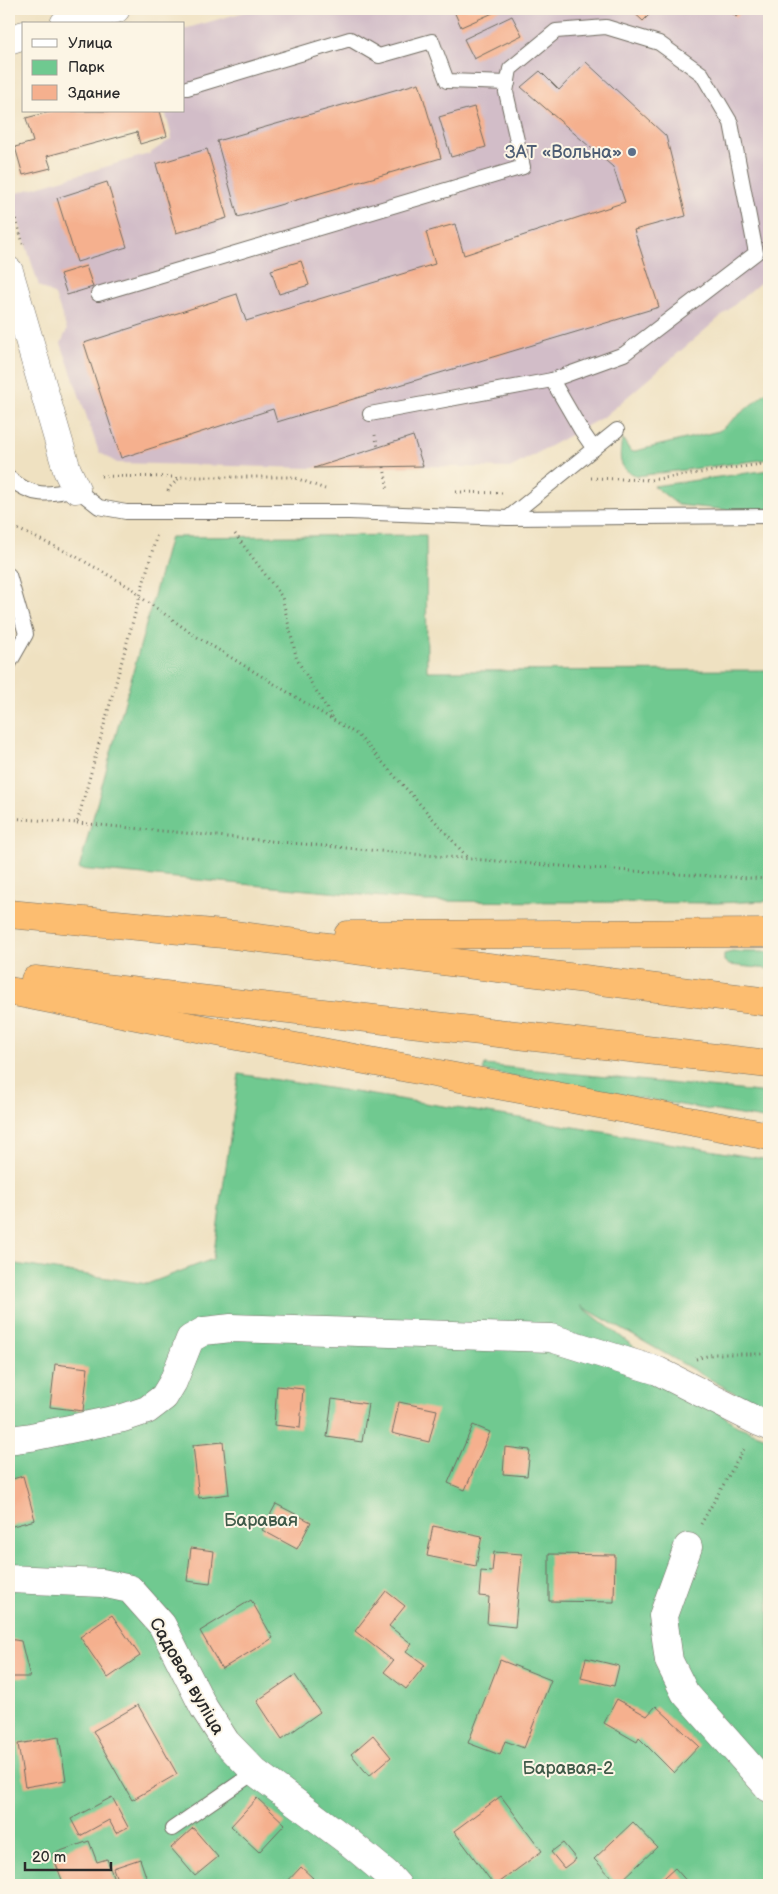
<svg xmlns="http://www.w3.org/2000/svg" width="778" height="1894" font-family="'Balsamiq Sans',sans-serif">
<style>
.industrial{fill:#d2bdc8}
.green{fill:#6fc990;stroke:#4d7a5e}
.building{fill:#f5b08e}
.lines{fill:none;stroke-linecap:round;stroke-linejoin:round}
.service-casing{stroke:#706b60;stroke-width:16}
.minor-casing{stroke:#706b60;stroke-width:29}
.trunk-casing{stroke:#706b60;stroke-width:29}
.path{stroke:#706b60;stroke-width:3;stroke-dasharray:1 4;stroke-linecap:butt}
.service{stroke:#fff;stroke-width:14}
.minor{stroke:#fff;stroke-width:28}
.trunk{stroke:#fcbd6f;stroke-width:28}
.service-dot{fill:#5c6f8a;stroke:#fcf5e5;stroke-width:2}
.labels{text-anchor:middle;stroke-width:4;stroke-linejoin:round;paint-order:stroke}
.service-label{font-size:18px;fill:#4e5e75;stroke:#fcf5e5;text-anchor:end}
.park-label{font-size:18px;fill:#3f5a49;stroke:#fcf5e5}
.street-label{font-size:18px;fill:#2b2b2b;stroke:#fcf5e5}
</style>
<rect width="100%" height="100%" fill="#fcf5e5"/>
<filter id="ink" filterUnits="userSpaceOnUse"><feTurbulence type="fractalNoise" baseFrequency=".02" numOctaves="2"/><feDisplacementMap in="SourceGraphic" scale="10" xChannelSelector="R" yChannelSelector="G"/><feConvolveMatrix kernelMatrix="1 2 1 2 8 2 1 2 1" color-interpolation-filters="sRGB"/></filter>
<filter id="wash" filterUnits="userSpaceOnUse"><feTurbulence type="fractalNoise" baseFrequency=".0096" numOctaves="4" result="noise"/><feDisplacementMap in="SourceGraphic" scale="20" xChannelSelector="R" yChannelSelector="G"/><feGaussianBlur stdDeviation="1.12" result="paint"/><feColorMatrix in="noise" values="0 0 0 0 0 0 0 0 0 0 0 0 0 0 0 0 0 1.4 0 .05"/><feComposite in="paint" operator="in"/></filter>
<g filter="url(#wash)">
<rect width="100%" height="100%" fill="#efe1c1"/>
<polygon class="industrial" points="255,9 769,9 769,275 605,416 510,468 423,466 313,468 117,463 99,452 61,343 67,330 55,295 39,286 10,195 149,154 172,138 165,111 184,111 184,29"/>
<g class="green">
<path d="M769,390v69l-132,17c-21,-8 -17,-19 -15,-38l9,14 88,-21z"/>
<polygon points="769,470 769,509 738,511 678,505 654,486"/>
<polygon points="426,535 427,671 769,670 769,901 717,903 426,901 79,869 170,537"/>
<polygon points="732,952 769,952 769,969 729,965 724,961 724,954"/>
<polygon points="485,1065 769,1093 769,1120 483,1071"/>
<polygon points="239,1074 520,1118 769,1160 769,1410 754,1404 581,1306 737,1426 769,1438 769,1885 9,1885 9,1263 147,1284 213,1259"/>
</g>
<g id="blocks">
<g class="building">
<polygon points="453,9 502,9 461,27"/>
<polygon points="630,9 655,9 643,21"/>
<polygon points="728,9 745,9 736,17"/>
<polygon points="512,16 522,35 474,59 464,39"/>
<polygon points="586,62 666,136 686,216 634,230 659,307 277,422 273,409 121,458 84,343 237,294 246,321 435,264 426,232 455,224 464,255 625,202 613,167 521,87 540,71 559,90"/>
<polygon points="419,83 441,158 238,217 217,141"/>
<polygon points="474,107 486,147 451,157 439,117"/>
<polygon points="53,111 160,111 167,136 140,144 137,132 47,156 51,168 23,175 15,147 33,142 26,118"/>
<polygon points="207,149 227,218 176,233 156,164"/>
<polygon points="107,182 127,247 77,262 57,198"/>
<polygon points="301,261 309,285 279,294 271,270"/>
<polygon points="86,266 93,287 67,295 60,274"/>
<polygon points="413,436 423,466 315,468 314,468"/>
<polygon points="55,1364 88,1368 83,1411 50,1407"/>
<polygon points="277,1386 303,1389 300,1428 274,1425"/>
<polygon points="332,1399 368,1404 362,1442 327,1437"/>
<polygon points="399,1402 437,1410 429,1442 392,1433"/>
<polygon points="473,1425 490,1432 465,1490 448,1483"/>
<polygon points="223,1442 229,1494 199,1498 193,1445"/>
<polygon points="505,1447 530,1450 527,1476 503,1474"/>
<polygon points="23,1476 35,1520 9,1527 9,1480"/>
<polygon points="276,1504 311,1522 297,1549 262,1530"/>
<polygon points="433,1526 482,1536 476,1566 427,1556"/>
<polygon points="191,1548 214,1551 210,1584 187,1581"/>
<polygon points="494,1552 522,1554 515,1627 487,1624 489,1597 479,1596 481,1571 492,1572"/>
<polygon points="549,1554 615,1555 614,1602 549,1601"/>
<polygon points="386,1591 405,1606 389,1626 412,1644 406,1651 425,1665 406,1689 384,1672 393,1661 355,1631"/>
<polygon points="251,1600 273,1638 222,1669 200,1631"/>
<polygon points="112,1615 140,1656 108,1678 80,1637"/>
<polygon points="9,1639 21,1641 30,1677 9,1677"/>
<polygon points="586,1658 619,1666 614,1686 581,1678"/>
<polygon points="500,1660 551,1680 524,1748 505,1741 500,1755 468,1743"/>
<polygon points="295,1675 320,1712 282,1739 257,1701"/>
<polygon points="617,1699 647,1716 656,1706 699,1746 674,1773 639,1738 637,1742 604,1723"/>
<polygon points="138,1705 177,1774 132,1800 93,1731"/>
<polygon points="373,1735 391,1757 369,1776 351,1754"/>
<polygon points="59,1737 66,1780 25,1787 18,1744"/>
<polygon points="501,1796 542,1851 496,1885 494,1885 454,1831"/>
<polygon points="112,1797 128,1827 116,1833 109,1820 80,1836 71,1819"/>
<polygon points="257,1798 285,1824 259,1852 231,1826"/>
<polygon points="633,1822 657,1847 618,1884 594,1859"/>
<polygon points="193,1828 218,1857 195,1876 171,1848"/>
<polygon points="89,1841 97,1862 107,1859 115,1882 105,1885 64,1885 52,1854"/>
<polygon points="563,1843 576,1859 564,1868 551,1852"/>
<polygon points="140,1859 149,1885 119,1885 113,1868"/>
<polygon points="301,1867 313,1878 306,1885 284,1885"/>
<polygon points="675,1868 690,1885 656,1885"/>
</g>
</g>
</g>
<g filter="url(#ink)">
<use href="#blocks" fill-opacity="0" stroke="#706b60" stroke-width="1"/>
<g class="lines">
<defs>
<g id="service">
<polyline points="187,88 350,39 379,56 432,41 447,81 508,83"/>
<polyline points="98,294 523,167 506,92 510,69 556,31 606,27 659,43 702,74 731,123 756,253 624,354 552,380 370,414"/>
<polyline points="552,380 581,430 594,449"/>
<path d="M9,478c24,20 38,17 67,11l23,18 27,5h223l159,6 261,-2"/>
<polyline points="508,518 617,430"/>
<polyline points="9,575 26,634 9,664"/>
<polyline points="172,1829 255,1772"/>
</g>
<g id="minor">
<polyline points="64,24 116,9"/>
<polyline points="9,40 24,35"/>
<polyline points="9,271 67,470 76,489"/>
<polyline points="9,1440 31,1437 123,1418 147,1410 164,1397 173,1382 190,1339 204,1331 231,1328 551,1338 658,1371 759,1422 769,1426"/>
<polyline points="688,1547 663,1616 669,1661 685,1693 769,1788"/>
<polyline points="9,1579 102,1583 130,1589 162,1625 204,1708 226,1742 255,1772 350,1843 387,1874 397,1885"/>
</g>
<g id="trunk">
<polyline points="9,914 234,935 769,1002"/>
<polyline points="348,935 769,933"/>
<polyline points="35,980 769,1064"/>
<polyline points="9,991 243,1037 769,1136"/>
</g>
</defs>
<use href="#service" class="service-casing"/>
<use href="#minor" class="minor-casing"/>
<use href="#trunk" class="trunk-casing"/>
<g class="path">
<polyline points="9,195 24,247"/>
<polyline points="375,435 378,447"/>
<polyline points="384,467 388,491"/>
<polyline points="101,476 180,477"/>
<polyline points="591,478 650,480 769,463"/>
<polyline points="168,491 169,488 180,477 293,477 325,489"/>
<polyline points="456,492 505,493"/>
<polyline points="9,525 75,556 133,589 139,596 194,635 358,735 469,859"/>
<polyline points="235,534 282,597 297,660 334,720"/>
<polyline points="9,818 77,823 157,534"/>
<path d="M77,823c230,21 461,45 692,56"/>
<polyline points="696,1359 714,1354 769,1354"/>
<polyline points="701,1524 745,1447"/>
</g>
<use href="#service" class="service"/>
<use href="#minor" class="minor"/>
<use href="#trunk" class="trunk"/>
</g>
</g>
<circle class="service-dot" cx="632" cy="152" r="5"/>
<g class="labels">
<g class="service-label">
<text x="622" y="158">ЗАТ «Вольна»</text>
</g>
<g class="park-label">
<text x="261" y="1526">Баравая</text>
<text x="568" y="1774">Баравая-2</text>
</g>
<g class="street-label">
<text transform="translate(187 1676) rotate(60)" y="6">Садовая вуліца</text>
</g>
</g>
<rect width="778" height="1894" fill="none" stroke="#fcf5e5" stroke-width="30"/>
<rect x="22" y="22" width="162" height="90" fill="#fcf5e5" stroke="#a8a49b"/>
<rect x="32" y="39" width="25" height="8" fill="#ffffff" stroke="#a8a49b"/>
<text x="68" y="48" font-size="15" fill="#2b2b2b">Улица</text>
<rect x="32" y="60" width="25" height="15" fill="#6fc990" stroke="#a8a49b"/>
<text x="68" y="72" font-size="15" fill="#2b2b2b">Парк</text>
<rect x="32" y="85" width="25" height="15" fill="#f5b08e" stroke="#a8a49b"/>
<text x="68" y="98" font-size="15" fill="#2b2b2b">Здание</text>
<path d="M25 1862v8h86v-8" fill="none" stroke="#2b2b2b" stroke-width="2.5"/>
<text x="32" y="1862" font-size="15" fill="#2b2b2b" stroke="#fcf5e5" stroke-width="4" paint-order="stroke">20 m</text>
</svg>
